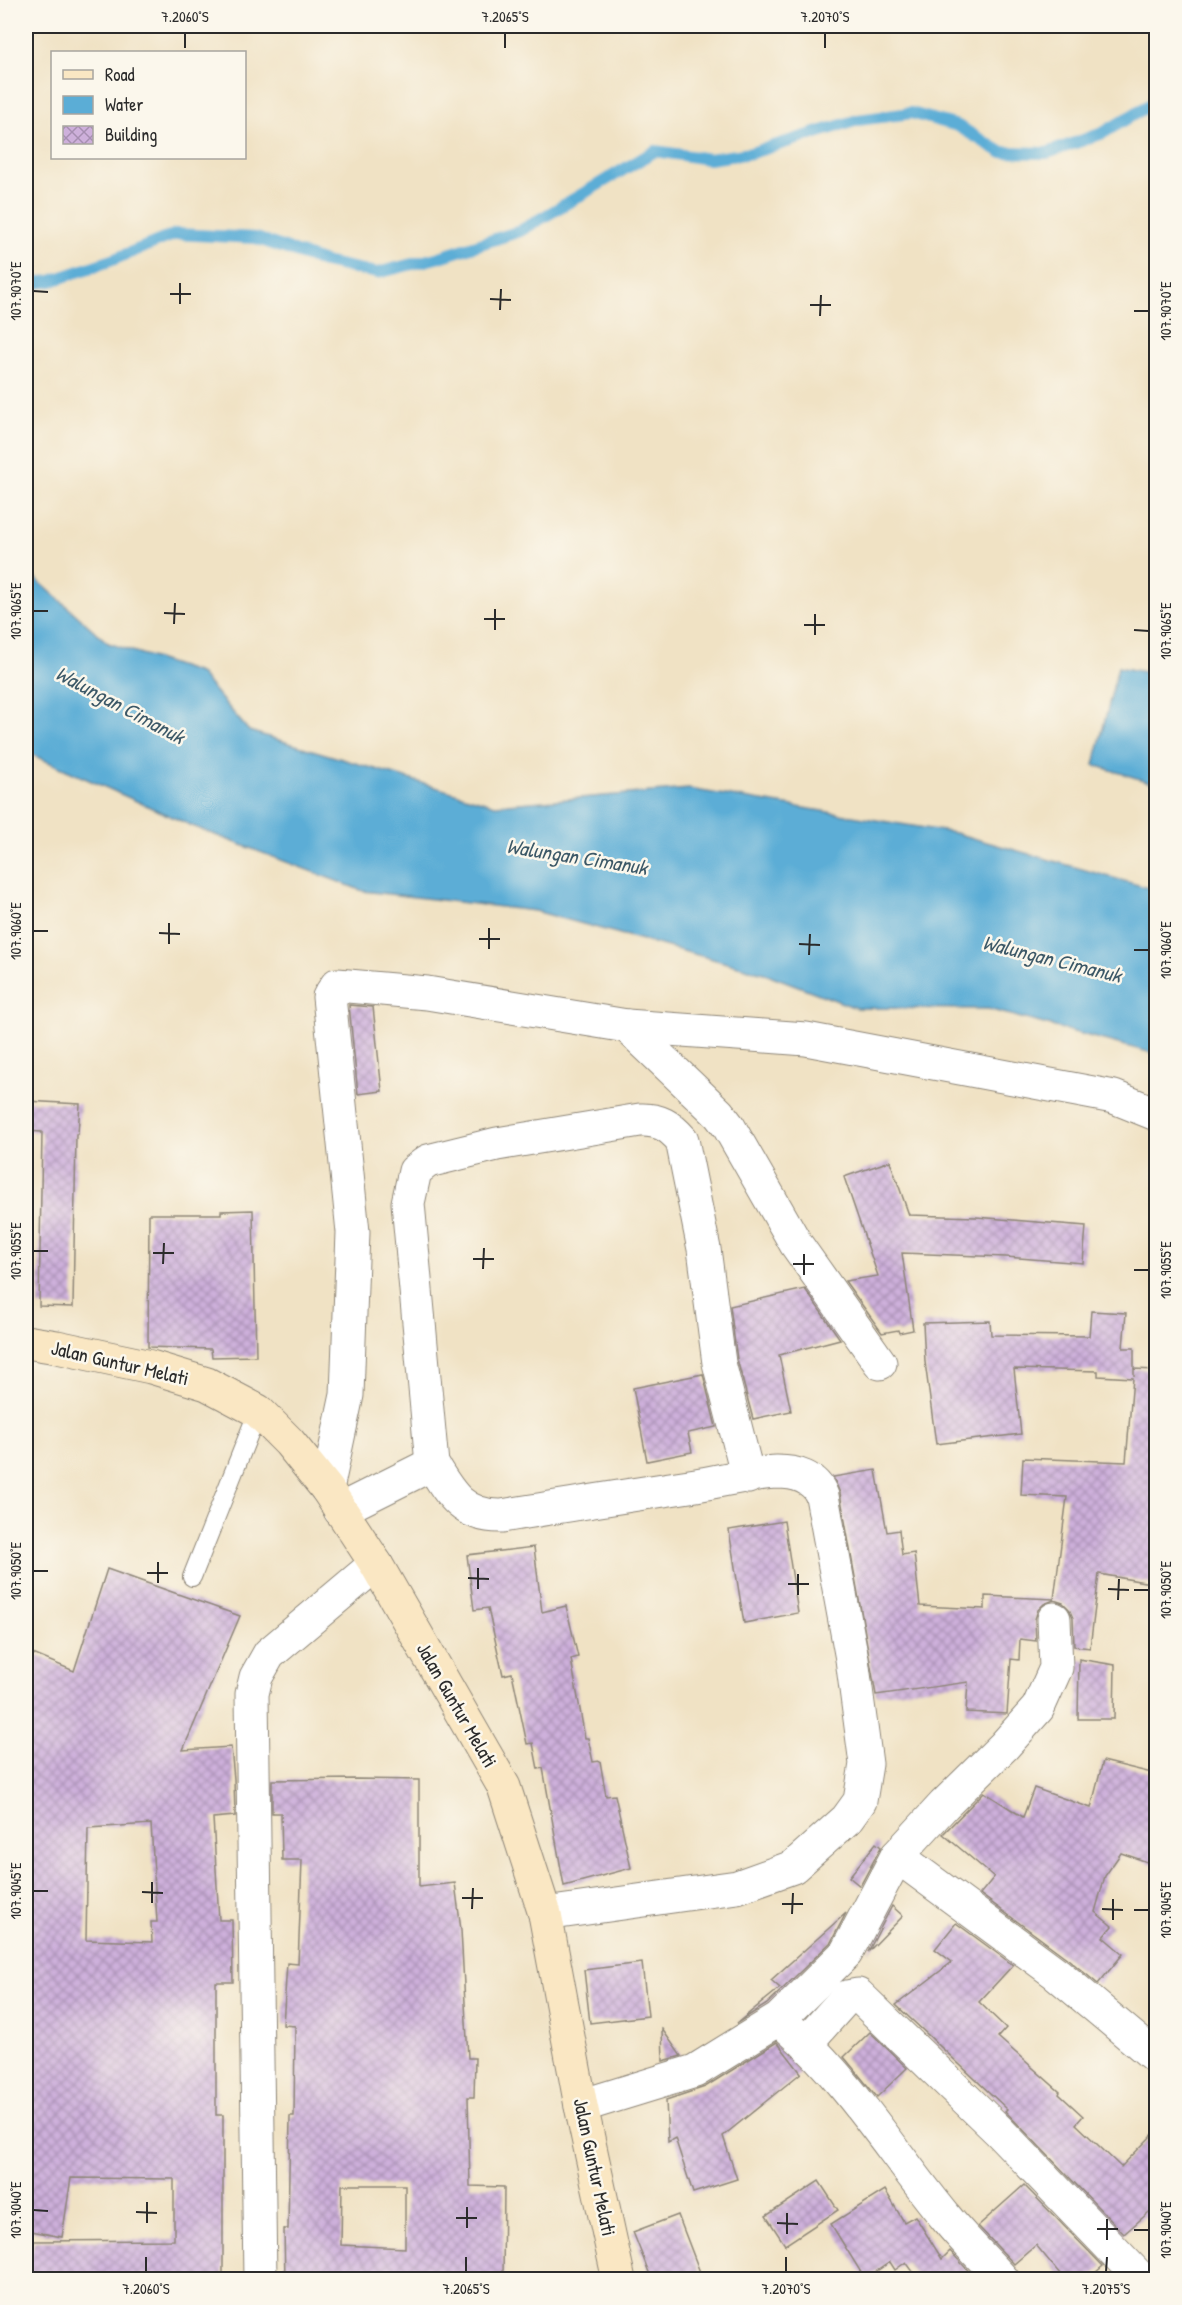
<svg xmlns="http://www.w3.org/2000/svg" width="1182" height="2305" font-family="'Patrick Hand',sans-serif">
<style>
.water{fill:#5badd6;stroke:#436c80;stroke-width:1.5}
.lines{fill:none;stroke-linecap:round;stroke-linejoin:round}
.stream{stroke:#5badd6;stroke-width:12}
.building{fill:url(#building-cross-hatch);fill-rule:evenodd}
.lane-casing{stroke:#8e8678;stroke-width:20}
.street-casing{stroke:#8e8678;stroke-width:35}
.secondary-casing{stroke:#8e8678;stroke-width:35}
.lane{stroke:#fff;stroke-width:18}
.street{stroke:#fff;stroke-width:33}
.secondary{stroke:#fae7c3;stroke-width:33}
.ticks{fill:none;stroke:#2b2b2b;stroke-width:2}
.labels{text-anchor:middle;stroke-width:5;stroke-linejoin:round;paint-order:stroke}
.street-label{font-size:20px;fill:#2b2b2b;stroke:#fbf7ec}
.water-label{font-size:21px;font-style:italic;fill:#3c5867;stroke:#fbf7ec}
.neatline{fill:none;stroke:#2b2b2b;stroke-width:2}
.ticks-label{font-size:15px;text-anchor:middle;fill:#2b2b2b}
</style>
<defs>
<pattern id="building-cross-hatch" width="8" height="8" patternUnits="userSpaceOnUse" patternTransform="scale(1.5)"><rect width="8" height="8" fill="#ceb0db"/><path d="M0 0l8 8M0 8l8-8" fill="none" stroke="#a78fb2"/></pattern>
</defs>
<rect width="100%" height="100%" fill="#fbf7ec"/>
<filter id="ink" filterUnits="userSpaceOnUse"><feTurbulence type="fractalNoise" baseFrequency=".0167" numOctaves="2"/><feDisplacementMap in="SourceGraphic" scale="12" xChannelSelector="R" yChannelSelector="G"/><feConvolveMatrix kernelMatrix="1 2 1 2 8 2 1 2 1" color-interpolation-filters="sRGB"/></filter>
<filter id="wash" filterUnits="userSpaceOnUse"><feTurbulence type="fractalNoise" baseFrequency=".008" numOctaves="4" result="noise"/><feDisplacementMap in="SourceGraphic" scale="24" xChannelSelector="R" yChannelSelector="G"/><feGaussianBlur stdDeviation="1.35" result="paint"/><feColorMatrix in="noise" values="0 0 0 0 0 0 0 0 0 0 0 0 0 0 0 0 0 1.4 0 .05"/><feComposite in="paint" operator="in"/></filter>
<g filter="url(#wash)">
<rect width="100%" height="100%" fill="#f0e2c4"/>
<g class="water">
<polygon points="26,570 108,643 199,673 249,731 495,805 689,789 955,833 1156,890 1156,1054 988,1009 856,1008 764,973 535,911 363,891 197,828 26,752"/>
<polygon points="1118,667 1156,674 1156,784 1094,765"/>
</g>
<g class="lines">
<polyline class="stream" points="26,284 51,281 112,260 176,234 256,238 324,262 377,273 440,257 520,231 655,151 709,159 751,153 858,120 911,113 958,126 1001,152 1047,153 1103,133 1156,101"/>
</g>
<g id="blocks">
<g class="building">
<polygon points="349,1005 373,1007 382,1091 358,1094"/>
<polygon points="26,1101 80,1104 78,1134 76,1134 73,1307 39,1306 42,1132 26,1131"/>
<polygon points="890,1161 909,1215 976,1217 1086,1226 1083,1263 1006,1257 902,1253 913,1330 899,1333 898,1330 882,1333 845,1281 878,1276 844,1177"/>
<polygon points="253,1210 256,1356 212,1357 211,1349 148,1347 149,1214 221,1214 221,1211"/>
<polygon points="805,1289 840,1339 779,1355 791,1411 753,1419 737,1359 730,1306"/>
<polygon points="1091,1311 1126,1313 1123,1348 1134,1348 1134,1376 1134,1369 1156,1370 1156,1584 1099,1574 1090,1648 1074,1646 1073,1618 1069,1609 1063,1603 1054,1600 1044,1604 1038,1610 1035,1619 1036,1641 1020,1639 1019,1660 1011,1659 1007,1714 966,1712 968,1682 876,1695 840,1493 833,1477 876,1470 887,1532 899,1530 902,1555 914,1553 920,1606 985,1609 985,1596 1054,1599 1067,1497 1021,1495 1023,1458 1126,1462 1133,1378 1098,1376 1098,1371 1014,1369 1021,1434 936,1444 925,1362 923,1323 990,1321 991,1335 1089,1336"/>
<polygon points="703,1374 716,1427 688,1433 692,1452 647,1461 633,1388"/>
<polygon points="784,1521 798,1613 744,1623 729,1530"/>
<polygon points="534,1547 542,1612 566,1606 578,1657 571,1659 585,1738 588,1738 593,1762 600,1761 606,1796 615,1795 631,1868 564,1886 543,1768 538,1769 533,1743 527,1744 512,1673 503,1675 488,1608 474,1610 467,1555"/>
<path d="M107,1569l133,47 -57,134 48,-3 3,32 1,37 -22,2 6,102h13l1,62h-17v133h7v165h-47v-5l-116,2 -32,-5 6,-31 140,-1v-61l-103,-1 -9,59 -36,-7v-579l48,20zM151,1824l6,98h-6l1,20 -66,-2 2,-112z"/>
<polygon points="1079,1659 1115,1665 1114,1719 1078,1719"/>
<polygon points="1103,1761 1156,1774 1156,1865 1121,1853 1105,1876 1095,1912 1112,1926 1103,1937 1123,1954 1098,1984 1068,1959 980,1894 994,1877 943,1834 984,1792 1023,1817 1034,1788 1091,1808"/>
<path d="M357,1779l62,1v107l36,-4 6,47 7,128h7l-1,39h-6l2,89 34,1 -1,93h-218l-1,-51h4l2,-113h4l1,-90 -12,-1 4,-62 11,1 4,-104h-20l-1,-47h-9v-33zM342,2185h63v63l-64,-3z"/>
<polygon points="876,1843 881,1847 860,1886 849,1877"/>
<polygon points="892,1906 903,1916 868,1952"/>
<polygon points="846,1913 831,1942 767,2004 737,2023 780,1988 771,1980"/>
<polygon points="956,1923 1013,1965 979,2002 1006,2028 998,2037 1060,2092 1059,2094 1083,2116 1076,2124 1121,2167 1156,2131 1156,2206 1124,2234 1005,2111 1007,2109 896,2005 952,1962 935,1949"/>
<polygon points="642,1963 648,2016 590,2023 584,1970"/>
<polygon points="662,2029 681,2056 663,2061"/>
<polygon points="870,2032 907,2068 877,2097 844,2057"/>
<polygon points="777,2042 801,2073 723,2136 737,2179 693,2193 675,2138 668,2142 666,2100 705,2087"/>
<polygon points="819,2181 838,2210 785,2245 766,2216"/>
<polygon points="1024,2185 1103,2266 1087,2280 1065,2280 1036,2245 1014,2264 978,2226"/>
<polygon points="885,2190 904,2222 915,2216 942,2259 950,2251 977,2280 919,2280 906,2262 895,2270 890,2262 865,2279 831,2224"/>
<polygon points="678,2215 703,2280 652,2280 633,2232"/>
</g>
</g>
</g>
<g filter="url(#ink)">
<use href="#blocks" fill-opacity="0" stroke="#8e8678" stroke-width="1.5"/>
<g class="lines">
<defs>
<polyline id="lane" points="192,1577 258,1411"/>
<g id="street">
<polyline points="627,1026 719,1114 729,1127 796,1244 880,1363"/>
<polyline points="327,1489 347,1395 353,1232 329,997 337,985 427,993 627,1026 806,1039 1114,1097 1156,1114"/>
<polyline points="340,1510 432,1464"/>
<polyline points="897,1856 1057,1974 1156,2057"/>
<path d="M545,1914l192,-27 56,-20 54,-48 13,-18 6,-37 -14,-105 -30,-163c-7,-19 -26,-24 -45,-24 -23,1 -57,9 -81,13 -65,10 -130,20 -194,31 -39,1 -52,-22 -70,-52l-24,-261 7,-32 13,-10 69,-17 143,-24c19,-1 30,6 42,20l22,109 15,114 29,114"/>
<path d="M789,2028c62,55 105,127 158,191 17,21 37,40 56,61"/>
<polyline points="806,2043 847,1997 858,1995 999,2131 1142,2280"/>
<polyline points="581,2106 695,2071 779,2019 846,1953 897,1856 944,1805 1004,1746 1038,1708 1056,1668 1054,1619"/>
<polyline points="260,2280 252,1694 256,1677 269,1654 376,1564"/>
</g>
<polyline id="secondary" points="26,1342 57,1347 151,1367 207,1384 258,1411 289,1442 327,1489 376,1564 504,1787 545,1914 581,2106 619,2280"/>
</defs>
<use href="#lane" class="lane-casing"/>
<use href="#street" class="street-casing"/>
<use href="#secondary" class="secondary-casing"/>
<use href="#lane" class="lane"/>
<use href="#street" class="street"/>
<use href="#secondary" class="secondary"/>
</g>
</g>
<path class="ticks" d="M185,48v-15M505,48v-15M825,48v-15M33,291l15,1M170,294h21M490,299l21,1M180,304v-21M810,305h21M500,310l1,-21M1134,311h15M820,316l1,-21M33,611h15M164,613l21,1M484,619h21M174,624l1,-21M804,625h21M495,630v-21M1134,630l15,1M815,635v-21M33,931h15M159,933l21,1M479,939h21M169,944v-21M799,944l21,1M489,949v-21M1134,950h15M809,955l1,-21M33,1251h15M153,1253h21M473,1259h21M163,1264l1,-21M793,1264h21M483,1269l1,-21M1134,1270h15M804,1275v-21M33,1571h15M147,1573h21M468,1578l21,1M158,1583v-21M788,1584h21M478,1589v-21M1108,1589l21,1M1134,1590h15M798,1595v-21M1118,1600l1,-21M33,1891h15M142,1892l21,1M462,1898h21M152,1903v-21M782,1904h21M472,1909l1,-21M1102,1909l21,1M1134,1910h15M792,1914l1,-21M1113,1920v-21M33,2210l15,1M136,2212l21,1M456,2218h21M147,2223v-21M777,2223l21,1M467,2228v-21M1097,2229h21M1134,2230h15M787,2234v-21M1107,2240v-21M146,2272v-15M466,2272v-15M786,2272v-15M1106,2272l1,-15"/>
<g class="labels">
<g class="street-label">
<text transform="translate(120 1363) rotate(13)" y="7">Jalan Guntur Melati</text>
<text transform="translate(457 1705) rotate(60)" y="7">Jalan Guntur Melati</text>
<text transform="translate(595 2167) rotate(78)" y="7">Jalan Guntur Melati</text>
</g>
<g class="water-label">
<text transform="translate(120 705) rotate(28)" y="7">Walungan Cimanuk</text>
<text transform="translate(577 857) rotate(9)" y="7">Walungan Cimanuk</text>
<text transform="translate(1052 959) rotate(14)" y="7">Walungan Cimanuk</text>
</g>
</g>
<rect width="1182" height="2305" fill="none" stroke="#fbf7ec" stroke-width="66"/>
<rect x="51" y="51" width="195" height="108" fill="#fbf7ec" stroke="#a8a59f" stroke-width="1.5"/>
<rect x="63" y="70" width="30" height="9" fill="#fae7c3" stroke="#a8a59f" stroke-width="1.5"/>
<text x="105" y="81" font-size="18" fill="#2b2b2b">Road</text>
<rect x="63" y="96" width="30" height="18" fill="#5badd6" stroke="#a8a59f" stroke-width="1.5"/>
<text x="105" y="111" font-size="18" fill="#2b2b2b">Water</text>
<rect x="63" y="126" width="30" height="18" fill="url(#building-cross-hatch)" stroke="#a8a59f" stroke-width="1.5"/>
<text x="105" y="141" font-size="18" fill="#2b2b2b">Building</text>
<rect x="33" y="33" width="1116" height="2239" class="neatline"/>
<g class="ticks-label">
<text x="185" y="22">7.2060°S</text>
<text x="505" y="22">7.2065°S</text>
<text x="825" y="22">7.2070°S</text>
<text transform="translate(16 291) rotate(-90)" y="5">107.9070°E</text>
<text transform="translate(1166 311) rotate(-90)" y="5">107.9070°E</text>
<text transform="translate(16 611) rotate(-90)" y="5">107.9065°E</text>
<text transform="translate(1166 631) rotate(-90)" y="5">107.9065°E</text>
<text transform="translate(16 931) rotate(-90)" y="5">107.9060°E</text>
<text transform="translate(1166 950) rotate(-90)" y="5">107.9060°E</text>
<text transform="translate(16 1251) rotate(-90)" y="5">107.9055°E</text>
<text transform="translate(1166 1270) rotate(-90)" y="5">107.9055°E</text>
<text transform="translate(16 1571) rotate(-90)" y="5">107.9050°E</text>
<text transform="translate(1166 1590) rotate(-90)" y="5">107.9050°E</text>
<text transform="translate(16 1891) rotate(-90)" y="5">107.9045°E</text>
<text transform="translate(1166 1910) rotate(-90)" y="5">107.9045°E</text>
<text transform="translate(16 2210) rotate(-90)" y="5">107.9040°E</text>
<text transform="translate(1166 2230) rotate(-90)" y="5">107.9040°E</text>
<text x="146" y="2294">7.2060°S</text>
<text x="466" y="2294">7.2065°S</text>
<text x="786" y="2294">7.2070°S</text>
<text x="1106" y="2294">7.2075°S</text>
</g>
</svg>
